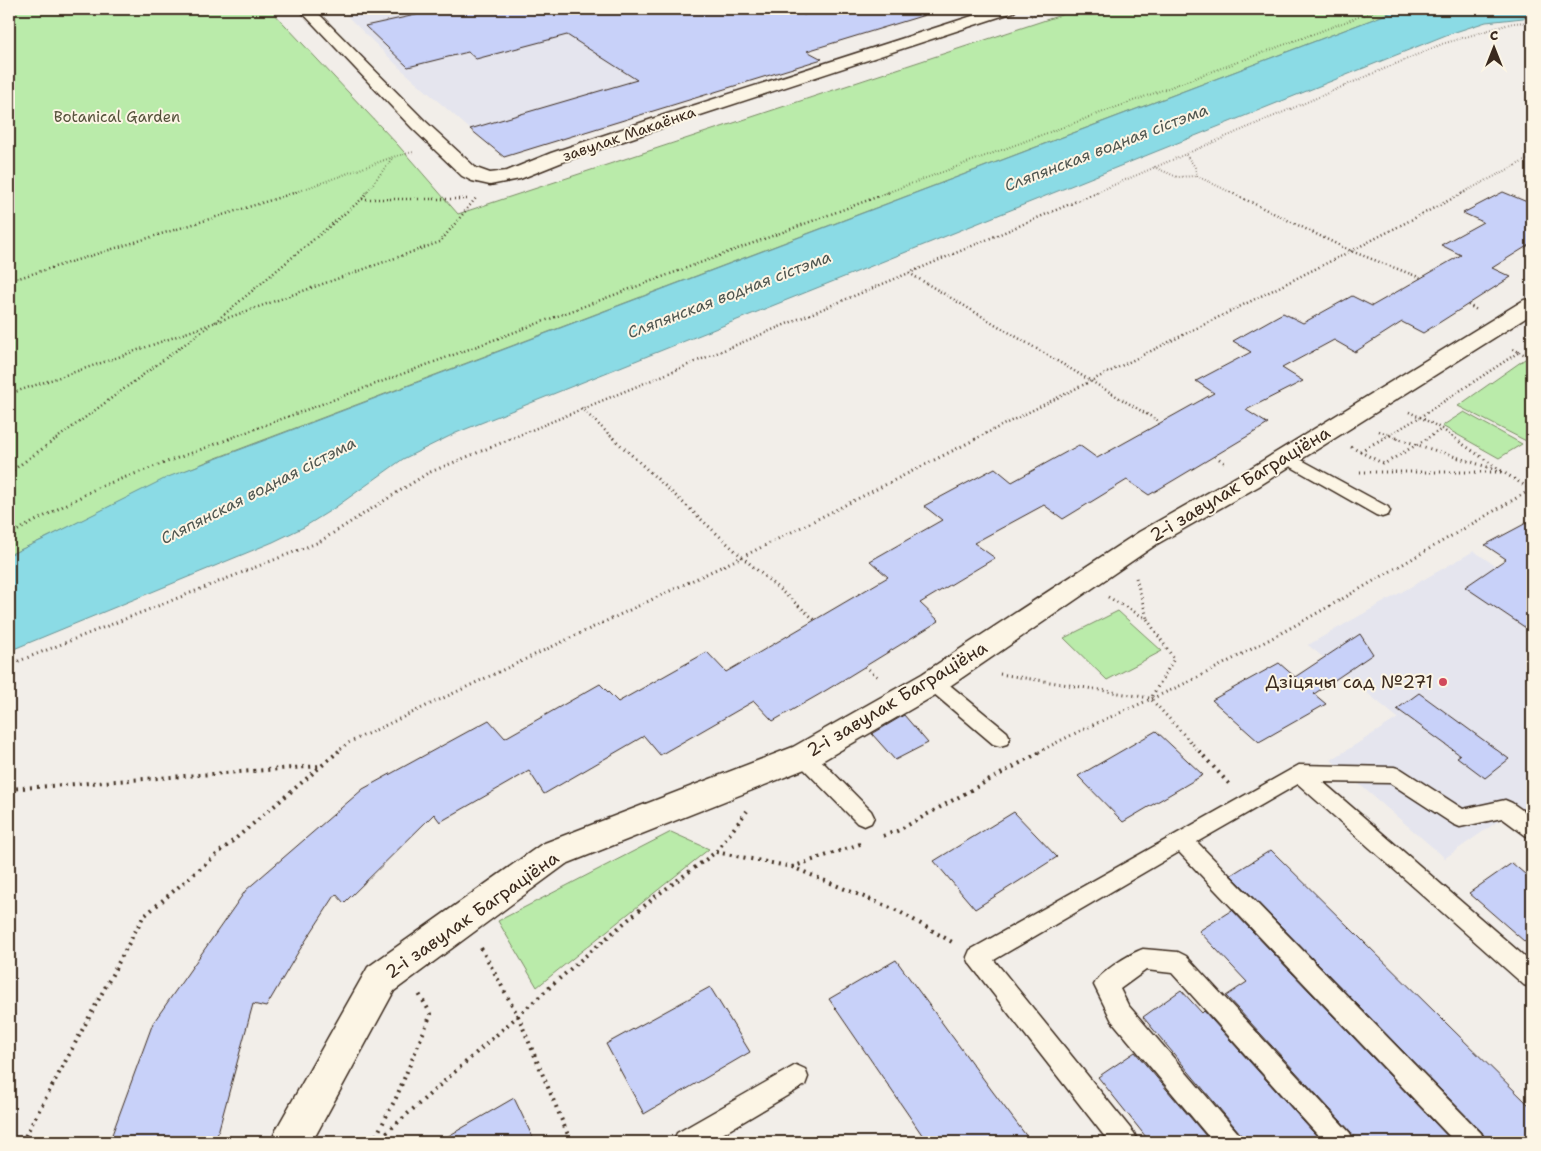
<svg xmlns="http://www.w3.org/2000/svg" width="1541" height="1151" font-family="'Shantell Sans',sans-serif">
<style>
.built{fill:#e5e5ee}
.green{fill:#baebaa;stroke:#7a8a64}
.water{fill:#8bdbe5;stroke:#6b9495}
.building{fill:#c8d1f9;stroke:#3b2a1e}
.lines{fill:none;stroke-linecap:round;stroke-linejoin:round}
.service-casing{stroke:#3b2a1e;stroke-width:3}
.minor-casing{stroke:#3b2a1e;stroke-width:3}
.path-far3{stroke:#3b2a1e;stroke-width:2;stroke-dasharray:0.5 2.5;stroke-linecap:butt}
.path-far2{stroke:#3b2a1e;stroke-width:2.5;stroke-dasharray:1 3;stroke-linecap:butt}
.path-far1{stroke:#3b2a1e;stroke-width:3;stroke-dasharray:1 4;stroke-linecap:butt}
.path{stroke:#3b2a1e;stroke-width:4;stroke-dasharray:2 5;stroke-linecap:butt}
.service{fill:#fcf5e5;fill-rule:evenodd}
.minor{fill:#fcf5e5;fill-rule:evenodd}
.poi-dot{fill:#d1495b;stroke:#fcf5e5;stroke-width:2}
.labels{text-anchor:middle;stroke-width:4;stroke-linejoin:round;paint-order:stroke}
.far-park-label{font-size:15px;fill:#54513a;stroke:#fcf5e5}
.far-street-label{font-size:15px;fill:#3b2a1e;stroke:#fcf5e5}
.far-water-label{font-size:16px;font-style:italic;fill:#4f5650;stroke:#fcf5e5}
.street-label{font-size:18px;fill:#3b2a1e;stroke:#fcf5e5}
.poi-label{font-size:18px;fill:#3b2a1e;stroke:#fcf5e5;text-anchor:end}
</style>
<rect width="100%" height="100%" fill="#f2eee9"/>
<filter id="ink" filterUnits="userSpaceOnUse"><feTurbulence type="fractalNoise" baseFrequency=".02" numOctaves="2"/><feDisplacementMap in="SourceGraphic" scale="10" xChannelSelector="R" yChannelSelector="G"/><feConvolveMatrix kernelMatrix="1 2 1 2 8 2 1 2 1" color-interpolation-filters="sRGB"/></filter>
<g filter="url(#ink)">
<g class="built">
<polygon points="340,9 946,9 805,50 822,59 470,129 401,69"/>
<polygon points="1474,551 1532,591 1532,840 1504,817 1445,858 1331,760 1398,718 1308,645"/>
</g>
<g class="green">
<path d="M9,9h261l127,135 61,70 621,-205h321l-1189,451c-69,28 -134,65 -202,95z"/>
<polygon points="1525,359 1532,362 1532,444 1458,406"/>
<polygon points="1464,412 1522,444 1499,458 1442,426"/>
<polygon points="1118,611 1162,651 1107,680 1064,638"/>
<polygon points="671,832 709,849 537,987 498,921"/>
</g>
<polygon class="water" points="1400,9 1532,9 1532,17 1486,22 1446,35 456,433 403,459 333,509 304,527 273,542 9,651 9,555 44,539 168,477"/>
<g class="building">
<polygon points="443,9 793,9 804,15 824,9 924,9 925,15 807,51 822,59 504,157 470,129 637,80 567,35 476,59 468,52 408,67 365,26"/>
<polygon points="1503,192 1532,204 1532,243 1492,268 1511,277 1423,333 1402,322 1355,352 1334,340 1282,368 1303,381 1246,410 1268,424 1149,495 1127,480 1063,519 1044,505 974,543 995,558 920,603 939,621 820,694 773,721 754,701 660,755 644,736 544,794 529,771 440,822 434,814 344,903 336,894 297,954 266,1007 253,1004 216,1140 205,1140 205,1142 122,1142 123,1140 110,1140 153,1023 246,890 363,789 489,720 505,738 600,684 618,702 707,652 726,672 888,577 870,561 942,520 924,506 995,468 1012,482 1079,445 1097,458 1214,393 1196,381 1251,352 1233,341 1283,313 1303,323 1352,296 1372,306 1461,255 1441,245 1483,222 1463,213"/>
<polygon points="1532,520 1532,632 1465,587 1506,559 1485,545"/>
<polygon points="1360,634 1373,654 1314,694 1326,704 1259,742 1212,700 1279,663 1295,677"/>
<polygon points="1419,693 1482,739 1509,759 1485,778 1457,757 1460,755 1397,709"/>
<polygon points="904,715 928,743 895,760 872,734"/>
<polygon points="1156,731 1203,775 1123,822 1078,776"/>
<polygon points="1014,812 1057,857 975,909 934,861"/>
<polygon points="1271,850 1532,1108 1532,1142 1487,1142 1482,1132 1231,875"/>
<polygon points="1512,863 1532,880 1532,948 1469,893"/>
<polygon points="1232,910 1453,1142 1356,1142 1351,1132 1226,996 1247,982 1199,931"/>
<polygon points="896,960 993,1092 1031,1142 927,1142 829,999"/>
<polygon points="710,987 750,1052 644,1114 606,1044"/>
<polygon points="1181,990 1202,1013 1204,1011 1322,1142 1244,1142 1239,1132 1143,1017"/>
<polygon points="1135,1052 1211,1142 1150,1142 1098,1077"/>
<polygon points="514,1098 535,1142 438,1142"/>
</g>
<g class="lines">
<defs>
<g id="service">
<polygon points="1287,452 1388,507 1390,511 1388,515 1382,517 1376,515 1281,461 1279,457 1281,453"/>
<polygon points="933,675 940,677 1007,732 1010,738 1007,744 1000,746 993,744 926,687 924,682 926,677"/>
<polygon points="804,748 811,750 871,811 874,817 871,823 864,826 857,823 797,762 794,756 797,750"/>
<polygon points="1299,765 1394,767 1401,769 1463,809 1505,800 1512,803 1532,817 1532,838 1525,835 1502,818 1460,827 1453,824 1390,783 1323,782 1532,963 1532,988 1524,985 1298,784 1197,842 1481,1133 1485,1142 1455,1142 1179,852 994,960 1134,1133 1138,1142 1109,1142 970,964 967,957 970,950"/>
<path d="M1143,949l35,3 8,4 164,177 4,9h-30l-152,-169 -26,-3 -26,19 8,16 110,128 4,9h-29l-101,-121 -18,-36c6,-13 35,-31 49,-36z"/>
<polygon points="796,1065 805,1069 808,1077 805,1085 709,1142 673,1142 677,1133"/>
</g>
<g id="minor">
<polygon points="299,9 314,9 424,120 476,168 490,173 507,171 551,153 664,115 994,9 1017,9 1014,12 676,123 565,161 520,179 490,185 472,181 462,176 412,128"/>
<polygon points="1532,299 1532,314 1259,486 1157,544 944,690 815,765 566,864 394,991 312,1142 271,1142 277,1128 368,967 542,844 793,747 922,674 1139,532 1241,474 1524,300"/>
</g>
</defs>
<use href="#service" class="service-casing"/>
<use href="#minor" class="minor-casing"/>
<g class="path-far3">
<polyline points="1031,16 1051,9"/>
<polyline points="1186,155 1195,167 1197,176"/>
<polyline points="1154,167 1177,177 1197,176 1232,193"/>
<polyline points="293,193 393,157 413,152"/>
<polyline points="366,193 393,157"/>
<polyline points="886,193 1380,9"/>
<polyline points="1095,193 1442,44 1513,23 1532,22"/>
<polyline points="1462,193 1532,157"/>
</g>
<g class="path-far2">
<polyline points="1230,192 1351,251 1421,278"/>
<polyline points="362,199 469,199"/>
<polyline points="909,273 1160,422"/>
<polyline points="9,281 297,192"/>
<polyline points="1468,305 1477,310"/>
<polyline points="215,322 362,199 367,192"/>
<polyline points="1519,352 1532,358"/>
<polyline points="9,394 110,360 440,242 476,198"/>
<polyline points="581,408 614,439"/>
<polyline points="1409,412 1420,417 1519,352 1511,348"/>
<polyline points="1442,429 1456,439"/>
<polyline points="1379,431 1399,439"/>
<polyline points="56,439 208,327"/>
<polyline points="228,439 890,192"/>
<polyline points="510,439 909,273 1098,192"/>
<polyline points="975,439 1351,251 1465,192"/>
<polyline points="1382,439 1420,417 1442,429 1426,439"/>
</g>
<g class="path-far1">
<polyline points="613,438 742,557 815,620"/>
<polyline points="1396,438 1503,472 1532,490"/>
<polyline points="1351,447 1384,464 1428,438"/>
<polyline points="1360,451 1384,438"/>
<polyline points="1215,456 1225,463"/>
<polyline points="1360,472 1503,472 1454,438"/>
<polyline points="9,473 57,438"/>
<polyline points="9,535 99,487 232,438"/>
<polyline points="1136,578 1147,618"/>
<polyline points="1108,597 1147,619 1174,659 1151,698"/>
<polyline points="9,665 319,542 428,473 513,438"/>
<polyline points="865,666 880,679"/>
<polyline points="1000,674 1150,698 1200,752"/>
<polyline points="337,752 348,743 742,557 978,438"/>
<path d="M1039,752c56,-31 115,-52 171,-81 110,-57 215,-120 322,-182"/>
</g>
<g class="path">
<polyline points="1199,751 1231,786"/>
<polyline points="9,789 320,766"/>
<polyline points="883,836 897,831 1042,751"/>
<polyline points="716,852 792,867 898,911 954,943"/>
<polyline points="792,867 863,843"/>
<polyline points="481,948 518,1016 571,1142"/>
<polyline points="22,1142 143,917 339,751"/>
<polyline points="373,1142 396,1098 431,1014 419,994"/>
<polyline points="376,1142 576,964 656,896 716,852 747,811"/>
</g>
<use href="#service" class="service"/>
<use href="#minor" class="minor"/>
</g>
</g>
<circle class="poi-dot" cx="1443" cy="682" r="5"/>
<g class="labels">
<g class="far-park-label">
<text x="117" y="122">Botanical Garden</text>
</g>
<g class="far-street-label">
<text transform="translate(629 134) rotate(-19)" y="5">завулак Макаёнка</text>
</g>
<g class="far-water-label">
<text transform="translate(1106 147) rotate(-21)" y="6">Сляпянская водная сістэма</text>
<text transform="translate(729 294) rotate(-21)" y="6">Сляпянская водная сістэма</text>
<text transform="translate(258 490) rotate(-27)" y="6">Сляпянская водная сістэма</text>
</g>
<g class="street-label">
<text transform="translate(1240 484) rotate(-31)" y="6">2-і завулак Баграціёна</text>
<text transform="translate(897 699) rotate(-31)" y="6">2-і завулак Баграціёна</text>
<text transform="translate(472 915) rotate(-35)" y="6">2-і завулак Баграціёна</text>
</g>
<g class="poi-label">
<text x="1433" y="688">Дзіцячы сад №271</text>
</g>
</g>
<rect width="1541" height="1151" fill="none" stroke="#fcf5e5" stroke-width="30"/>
<rect x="15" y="15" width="1511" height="1121" fill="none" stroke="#3b2a1e" stroke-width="2" filter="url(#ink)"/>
<g transform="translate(1494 48)" stroke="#fcf5e5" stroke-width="4" paint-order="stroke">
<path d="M0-4L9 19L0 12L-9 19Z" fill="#3b2a1e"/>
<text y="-8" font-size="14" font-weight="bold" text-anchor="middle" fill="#3b2a1e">С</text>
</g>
</svg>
